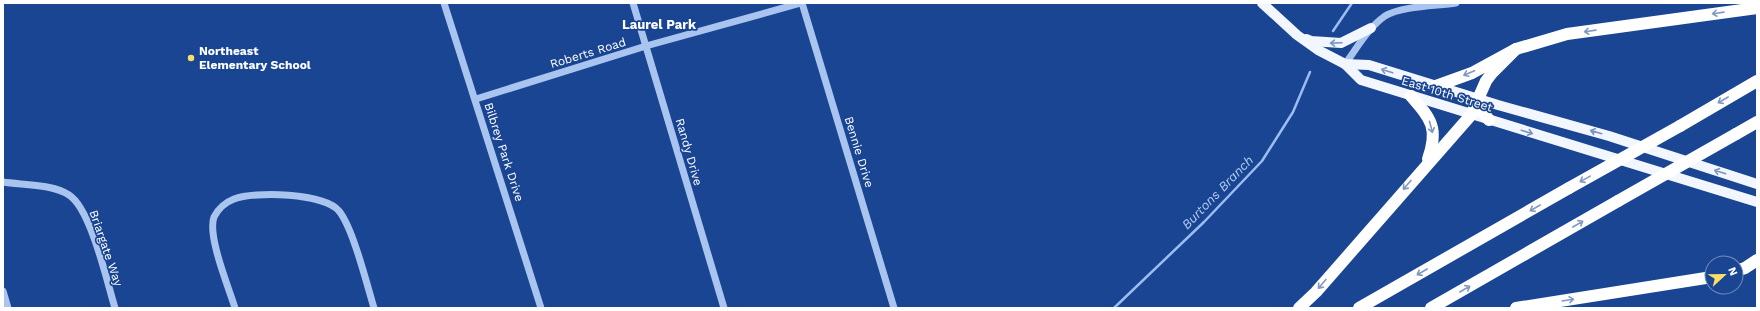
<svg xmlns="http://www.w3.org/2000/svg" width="1760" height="311" font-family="'Work Sans',sans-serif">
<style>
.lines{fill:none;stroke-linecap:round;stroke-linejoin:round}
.stream{stroke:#9cbdf2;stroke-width:2.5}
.minor{stroke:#a9c4ef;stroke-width:7}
.major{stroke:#f1f6ff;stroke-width:10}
.highway{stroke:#fff;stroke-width:12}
.highway-bridge{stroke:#fff;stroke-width:12}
.oneway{stroke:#8099c3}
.oneway2{stroke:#7a95c3}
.poi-dot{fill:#ffde67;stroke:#194592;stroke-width:1.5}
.labels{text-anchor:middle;stroke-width:3.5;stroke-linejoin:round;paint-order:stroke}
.poi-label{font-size:12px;font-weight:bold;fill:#fff;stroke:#194592;text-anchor:start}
.street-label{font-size:12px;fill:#fff;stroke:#194592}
.neighbourhood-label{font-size:13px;font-weight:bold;fill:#fff;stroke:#194592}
.water-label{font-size:13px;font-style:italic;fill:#b5cef6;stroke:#194592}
</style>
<rect width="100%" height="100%" fill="#194592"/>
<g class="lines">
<g class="stream">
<polyline points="1333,31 1352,3"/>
<polyline points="1114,308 1204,222 1262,161 1293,112 1310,72"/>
</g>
<g class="minor">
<polyline points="444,3 541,308"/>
<polyline points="633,3 724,308"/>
<polyline points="802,3 894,308"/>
<path d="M1345,64c12,-16 23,-36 40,-48 17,-10 51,-10 71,-13"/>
<polyline points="476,99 646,46 801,3"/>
<path d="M3,182c19,3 50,2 66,13 22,14 38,87 46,113"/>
<polyline points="3,291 8,308"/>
<path d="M235,308c-6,-20 -28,-72 -21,-91 4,-8 12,-15 20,-18 21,-8 90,-6 105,12 14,17 28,74 35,97"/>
</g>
<g class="major">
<polyline points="1262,3 1297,35 1318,50 1345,64 1361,80 1757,202"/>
<polyline points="1306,39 1311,41 1341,43 1371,28"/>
<polyline points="1345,64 1369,65 1498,105 1609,136 1757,184"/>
</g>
<g class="highway">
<polyline points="1436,86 1472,73 1516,49 1567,34 1757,8"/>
<path d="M1411,96c20,23 28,32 17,63"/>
<polyline points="1478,99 1482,111 1489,120"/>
<polyline points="1680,126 1757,81"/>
<polyline points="1736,134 1757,122"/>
<polyline points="1736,271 1745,268 1757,260"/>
<polyline points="1299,308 1316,292 1471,115 1486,81 1492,73 1516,49"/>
<polyline points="1359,308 1569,188"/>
<polyline points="1431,308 1618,201"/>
<polyline points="1516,308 1712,277"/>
</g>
<g class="highway-bridge">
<polyline points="1569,188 1680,126"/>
<polyline points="1618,201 1736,134"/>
</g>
</g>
<defs><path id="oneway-shaft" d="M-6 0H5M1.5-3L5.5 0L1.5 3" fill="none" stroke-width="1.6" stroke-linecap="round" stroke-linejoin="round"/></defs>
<g class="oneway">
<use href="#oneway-shaft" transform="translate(1718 13) rotate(172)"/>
<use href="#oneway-shaft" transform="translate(1590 31) rotate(172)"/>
<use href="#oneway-shaft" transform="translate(1469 73) rotate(157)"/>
<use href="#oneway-shaft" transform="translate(1723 100) rotate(150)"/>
<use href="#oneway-shaft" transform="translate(1431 127) rotate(75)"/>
<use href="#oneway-shaft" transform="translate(1585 179) rotate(151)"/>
<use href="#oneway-shaft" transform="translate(1407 185) rotate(131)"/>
<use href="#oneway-shaft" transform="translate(1535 208) rotate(150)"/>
<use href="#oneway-shaft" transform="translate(1578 224) rotate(-30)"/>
<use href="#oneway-shaft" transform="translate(1422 272) rotate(150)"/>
<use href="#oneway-shaft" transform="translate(1322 284) rotate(131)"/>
<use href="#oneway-shaft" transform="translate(1465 289) rotate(-30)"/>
<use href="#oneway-shaft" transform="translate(1568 300) rotate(-9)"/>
</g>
<g class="oneway2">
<use href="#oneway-shaft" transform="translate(1336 43) rotate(178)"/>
<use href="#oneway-shaft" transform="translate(1387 71) rotate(-162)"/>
<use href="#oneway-shaft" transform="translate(1527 132) rotate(17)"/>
<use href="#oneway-shaft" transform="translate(1596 132) rotate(-164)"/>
<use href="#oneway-shaft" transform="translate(1720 172) rotate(-162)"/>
</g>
<circle class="poi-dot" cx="191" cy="58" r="4"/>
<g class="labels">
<g class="poi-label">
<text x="199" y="55">Northeast<tspan x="199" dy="14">Elementary School</tspan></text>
</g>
<g class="street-label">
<text transform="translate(588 53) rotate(-17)" y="4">Roberts Road</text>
<text transform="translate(1447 94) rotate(17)" y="4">East 10th Street</text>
<text transform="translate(504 152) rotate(72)" y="4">Bilbrey Park Drive</text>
<text transform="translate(689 152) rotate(74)" y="4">Randy Drive</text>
<text transform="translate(859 152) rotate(73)" y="4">Bennie Drive</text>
<text transform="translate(106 248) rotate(71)" y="4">Briargate Way</text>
</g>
<g class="neighbourhood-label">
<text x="659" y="29">Laurel Park</text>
</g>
<g class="water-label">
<text transform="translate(1217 192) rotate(-46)" y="5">Burtons Branch</text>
</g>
</g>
<rect width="1760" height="311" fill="none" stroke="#ffffff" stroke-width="8"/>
<g transform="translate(1724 275) rotate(68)"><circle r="19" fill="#194592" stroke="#758fbe"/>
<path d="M0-3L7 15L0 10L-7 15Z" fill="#ffde67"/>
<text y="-6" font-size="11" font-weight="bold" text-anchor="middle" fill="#ffffff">N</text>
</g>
</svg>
